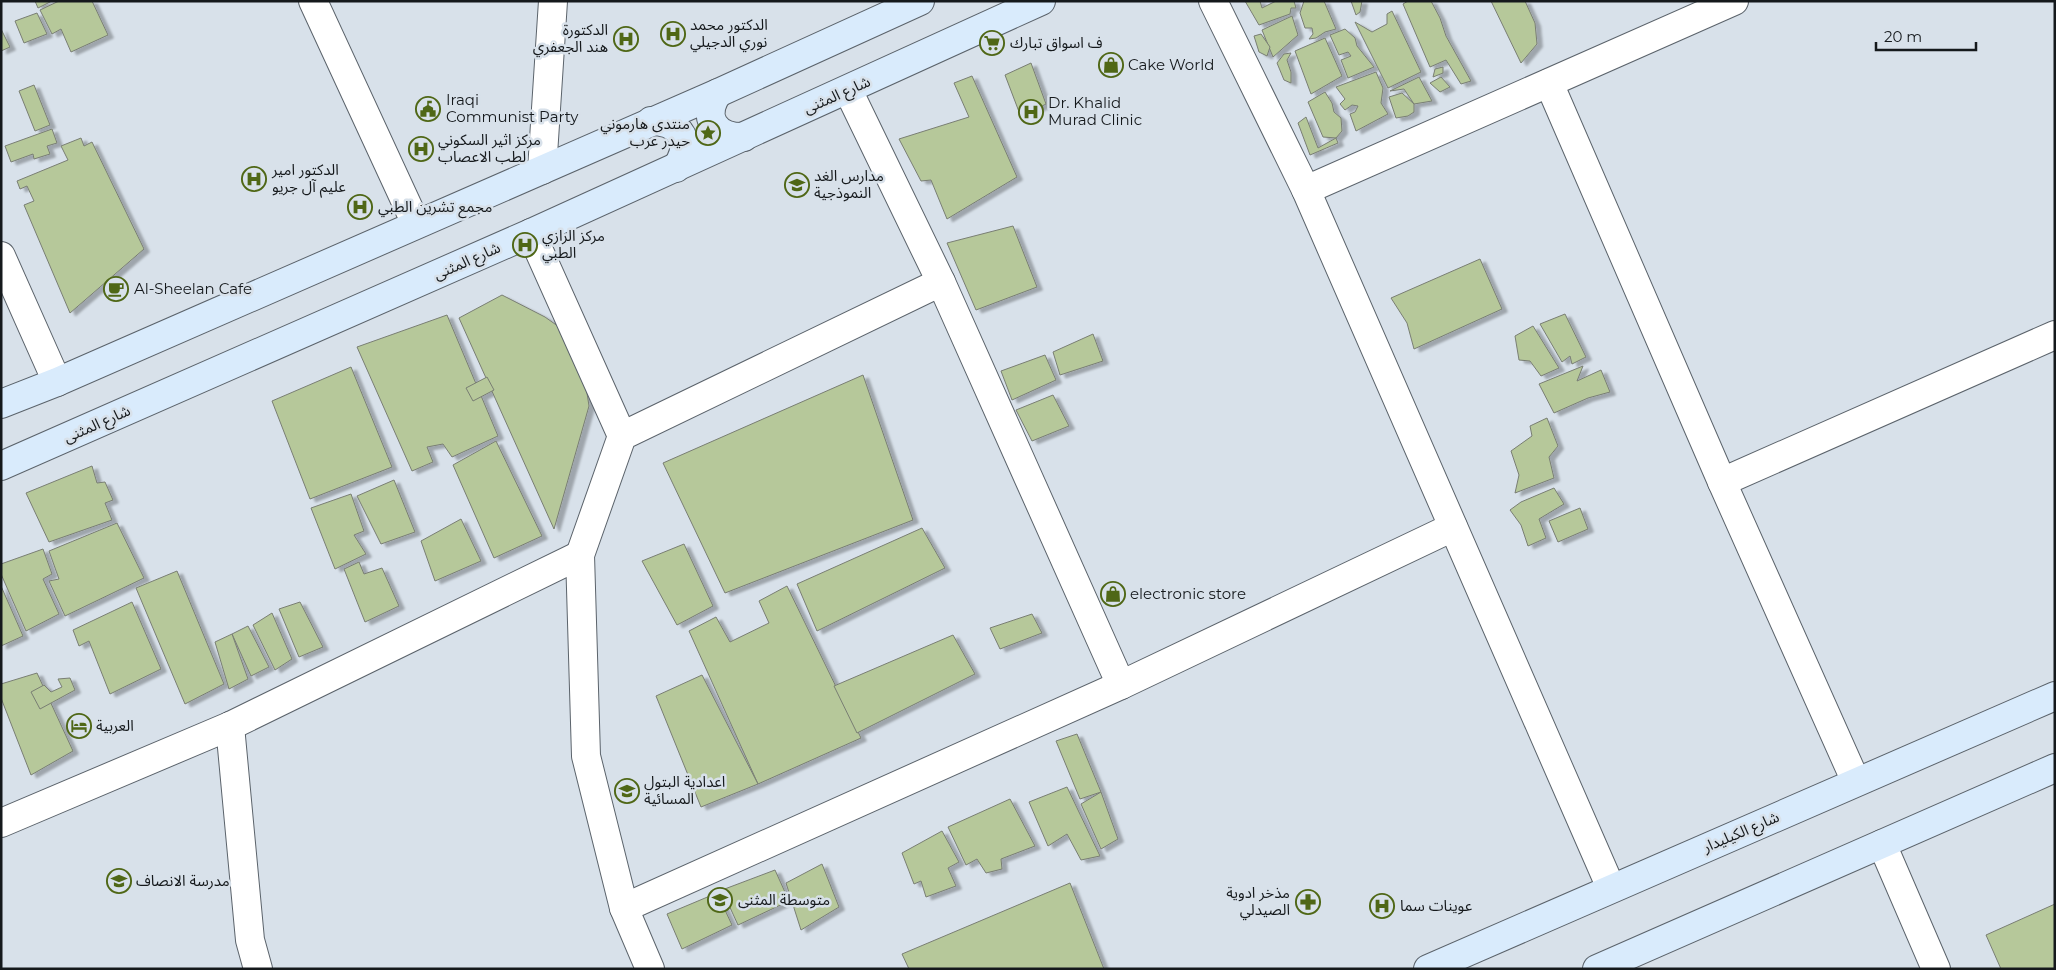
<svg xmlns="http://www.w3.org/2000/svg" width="2056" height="970" font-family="Montserrat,'Noto Sans Arabic',sans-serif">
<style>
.building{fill:#b6c89a;stroke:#797e73;filter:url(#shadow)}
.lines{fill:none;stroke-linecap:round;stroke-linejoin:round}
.minor-casing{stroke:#5b636b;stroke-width:30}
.secondary-casing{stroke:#5b636b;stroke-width:30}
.minor{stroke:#fff;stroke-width:28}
.secondary{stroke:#d9ebfc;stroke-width:28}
.labels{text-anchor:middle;stroke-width:5;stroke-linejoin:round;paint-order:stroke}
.poi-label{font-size:15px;fill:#15191c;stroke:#d8e1ea;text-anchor:start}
.street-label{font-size:15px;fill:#15191c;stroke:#d8e1ea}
</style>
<defs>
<filter id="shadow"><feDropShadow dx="5.5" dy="3" stdDeviation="1" flood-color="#0004"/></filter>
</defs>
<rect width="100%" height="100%" fill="#d8e1ea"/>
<g class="building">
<polygon points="35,1 52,1 38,8"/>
<polygon points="59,1 92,1 108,35 71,52 61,29 52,34 40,10"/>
<polygon points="1245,1 1260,1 1262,8 1276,1 1294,1 1296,8 1291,8 1290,14 1259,25"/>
<polygon points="1304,1 1324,1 1336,29 1325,32 1316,38 1309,39 1313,34 1312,28 1305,28 1300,13"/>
<polygon points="1351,1 1362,1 1360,12 1356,15"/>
<polygon points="1408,1 1431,1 1440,18 1446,36 1471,81 1461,84 1446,60 1430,67 1403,4"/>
<polygon points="1491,1 1525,1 1535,23 1537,44 1521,63"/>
<polygon points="1392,11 1421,72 1388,88 1355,22 1372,32 1387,24 1387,14"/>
<polygon points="37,13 47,34 24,43 15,21"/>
<polygon points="1292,16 1298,35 1273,57 1262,30"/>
<polygon points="1,29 10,47 1,51"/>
<polygon points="1345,29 1355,38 1357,46 1374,67 1348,78 1341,60 1351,56 1348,52 1339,55 1330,35"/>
<polygon points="1261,34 1270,47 1267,56 1259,52 1254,36"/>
<polygon points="1325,38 1342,76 1311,94 1295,51"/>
<polygon points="1291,53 1287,60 1291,72 1291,83 1284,80 1277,63 1284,54"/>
<polygon points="1031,63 1046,104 1021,117 1005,75"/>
<polygon points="1443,67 1443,73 1433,77 1435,69"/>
<polygon points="1376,72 1383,88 1381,103 1388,114 1356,131 1350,114 1355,112 1358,106 1352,105 1345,110 1340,104 1345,99 1336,87"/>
<polygon points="972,76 1017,177 947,219 931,180 921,181 899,139 969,117 954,83"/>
<polygon points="1419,77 1432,101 1414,104 1404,89 1390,91"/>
<polygon points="1441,77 1450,87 1440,92 1430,83"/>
<polygon points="34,85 50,125 35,131 19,91"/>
<polygon points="1325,92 1332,103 1334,112 1341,118 1342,131 1336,138 1323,137 1308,102"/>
<polygon points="1402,93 1414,104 1414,112 1408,116 1396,118 1389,97"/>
<polygon points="1306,117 1318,148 1336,138 1338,143 1310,155 1298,123"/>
<polygon points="52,129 57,143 47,146 50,154 34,159 33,154 11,162 5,146"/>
<polygon points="81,138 84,146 92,142 144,249 70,313 24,205 34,201 27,186 20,189 17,181 68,160 61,146"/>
<polygon points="1013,226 1037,287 976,310 947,243"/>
<polygon points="1480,259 1502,309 1414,349 1407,323 1391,298"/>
<polygon points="502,295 545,317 579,341 589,406 554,529 459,318"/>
<polygon points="1565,314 1586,357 1572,364 1570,356 1562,362 1540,324"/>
<polygon points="447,315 498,436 452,457 443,444 427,447 433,462 412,471 357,347"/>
<polygon points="1533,326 1559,368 1541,376 1530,361 1519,360 1515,336"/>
<polygon points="1093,334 1103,361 1060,375 1053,352"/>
<polygon points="1045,355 1056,380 1012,400 1001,371"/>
<polygon points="1583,366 1577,381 1601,370 1610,392 1588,398 1554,413 1539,384"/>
<polygon points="351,367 392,467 310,499 272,401"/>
<polygon points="863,375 913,520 725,593 663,463"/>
<polygon points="487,377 494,390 473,401 466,388"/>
<polygon points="1053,395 1069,426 1032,441 1016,410"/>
<polygon points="1547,418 1558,446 1549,457 1554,478 1515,493 1519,475 1511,451 1532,436 1530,426"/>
<polygon points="496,441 542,536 494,558 453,465"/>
<polygon points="92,466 97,483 105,482 113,500 105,503 112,520 49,542 26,493"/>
<polygon points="394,480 415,532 381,544 357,496"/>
<polygon points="1554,488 1564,504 1539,519 1546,538 1528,546 1521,525 1510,510 1521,502"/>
<polygon points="351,494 364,531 354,535 366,554 335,569 311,508"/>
<polygon points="1580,508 1588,529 1558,542 1549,521"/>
<polygon points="461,519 481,561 435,581 421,541"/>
<polygon points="117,523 144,578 65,616 49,581 59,579 49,551"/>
<polygon points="922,528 945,568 817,631 797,584"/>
<polygon points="684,544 713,606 677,625 642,561"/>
<polygon points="43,549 52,574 43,579 59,614 26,631 1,574 1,564"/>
<polygon points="359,562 364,574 382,568 399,606 365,622 344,569"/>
<polygon points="177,571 224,684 185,704 136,588"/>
<polygon points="1,586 23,636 1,646"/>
<polygon points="787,586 861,738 758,784 689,631 716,617 730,642 769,623 759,601"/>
<polygon points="132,602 161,669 110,694 89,641 79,646 73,630"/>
<polygon points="300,602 323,647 299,657 279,609"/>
<polygon points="272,613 292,659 275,670 253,625"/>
<polygon points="1032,614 1042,633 1000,649 990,628"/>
<polygon points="248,626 269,667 251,676 232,634"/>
<polygon points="232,634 248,679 229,689 215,642"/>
<polygon points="953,635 975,674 857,733 834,686"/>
<polygon points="37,673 73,751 31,775 1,698 1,684"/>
<polygon points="702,675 758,784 701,807 656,696"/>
<polygon points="70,678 75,690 40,709 31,692 44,685 51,692 62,687 58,679"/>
<polygon points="1077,734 1101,792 1080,799 1056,741"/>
<polygon points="1067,787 1100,856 1081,860 1067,834 1048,846 1029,802"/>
<polygon points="1101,792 1118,839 1101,849 1081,804"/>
<polygon points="1010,799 1035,846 1001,859 1002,869 986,873 977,859 966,865 948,827"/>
<polygon points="942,831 959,862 948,868 956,886 926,897 921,881 914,884 902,853"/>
<polygon points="822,864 839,907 801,930 786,883"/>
<polygon points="775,870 789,901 738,925 722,890"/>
<polygon points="1070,883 1104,969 909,969 902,954"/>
<polygon points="717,893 732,925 682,949 667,914"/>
<polygon points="2055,904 2055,969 2001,969 1986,935"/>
</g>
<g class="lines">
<defs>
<g id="minor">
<polyline points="313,1 416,224"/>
<polyline points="1213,1 1306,190 1611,888"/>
<polyline points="1549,83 1722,482 1856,782"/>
<polyline points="848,90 941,282 1121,685"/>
<polyline points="542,170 553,1"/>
<polyline points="1306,190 1734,1"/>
<polyline points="531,233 622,436"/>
<polyline points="1,256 57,382"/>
<polyline points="1722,482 2055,335"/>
<polyline points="230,726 250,940 258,969"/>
<polyline points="1,823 230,726 580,555"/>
<polyline points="1882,844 1936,969"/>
<polyline points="624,908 1121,685 1453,527"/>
<polyline points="650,969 624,908 586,756 580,555 622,436 941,282"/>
</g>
<g id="secondary">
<path d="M718,93c-17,24 -3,45 26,44"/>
<path d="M651,121c30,0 43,22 25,47"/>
<polyline points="1,404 57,382 718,93 920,1"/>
<polyline points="1,466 531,233 1041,1"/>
<polyline points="1428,969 2055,696"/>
<polyline points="1597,969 2055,768"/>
</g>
</defs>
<use href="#minor" class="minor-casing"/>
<use href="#secondary" class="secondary-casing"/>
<use href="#minor" class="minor"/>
<use href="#secondary" class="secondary"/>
</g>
<defs>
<symbol id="hospital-ring" viewBox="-11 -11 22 22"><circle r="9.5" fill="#d8e1ea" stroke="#4f6716" stroke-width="1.5"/><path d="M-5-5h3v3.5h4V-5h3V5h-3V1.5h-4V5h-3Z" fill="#4f6716"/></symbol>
<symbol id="supermarket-ring" viewBox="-11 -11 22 22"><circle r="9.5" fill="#d8e1ea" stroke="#4f6716" stroke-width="1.5"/><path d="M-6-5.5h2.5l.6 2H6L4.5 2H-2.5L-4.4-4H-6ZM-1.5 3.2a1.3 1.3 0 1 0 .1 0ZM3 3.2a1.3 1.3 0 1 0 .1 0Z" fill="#4f6716"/></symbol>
<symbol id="shop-ring" viewBox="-11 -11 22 22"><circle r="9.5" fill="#d8e1ea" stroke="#4f6716" stroke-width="1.5"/><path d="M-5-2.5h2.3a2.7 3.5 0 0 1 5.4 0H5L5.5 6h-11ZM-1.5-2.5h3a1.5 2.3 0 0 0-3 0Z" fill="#4f6716"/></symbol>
<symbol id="civic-ring" viewBox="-11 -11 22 22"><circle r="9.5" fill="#d8e1ea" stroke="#4f6716" stroke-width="1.5"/><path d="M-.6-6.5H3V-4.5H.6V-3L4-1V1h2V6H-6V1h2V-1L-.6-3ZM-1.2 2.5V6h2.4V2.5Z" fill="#4f6716"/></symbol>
<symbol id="sight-ring" viewBox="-11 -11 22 22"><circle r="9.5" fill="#d8e1ea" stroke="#4f6716" stroke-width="1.5"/><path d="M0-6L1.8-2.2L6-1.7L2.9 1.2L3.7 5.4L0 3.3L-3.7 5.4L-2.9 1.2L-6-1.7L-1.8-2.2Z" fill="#4f6716"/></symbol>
<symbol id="school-ring" viewBox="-11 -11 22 22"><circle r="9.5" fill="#d8e1ea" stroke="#4f6716" stroke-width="1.5"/><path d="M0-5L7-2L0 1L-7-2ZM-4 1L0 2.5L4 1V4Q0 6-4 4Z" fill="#4f6716"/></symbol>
<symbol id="cafe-ring" viewBox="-11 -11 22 22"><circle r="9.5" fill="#d8e1ea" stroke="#4f6716" stroke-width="1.5"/><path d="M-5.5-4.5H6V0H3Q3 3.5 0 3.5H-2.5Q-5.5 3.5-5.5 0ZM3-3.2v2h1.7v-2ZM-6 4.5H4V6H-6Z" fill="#4f6716"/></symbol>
<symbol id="hotel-ring" viewBox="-11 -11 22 22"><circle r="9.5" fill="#d8e1ea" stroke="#4f6716" stroke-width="1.5"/><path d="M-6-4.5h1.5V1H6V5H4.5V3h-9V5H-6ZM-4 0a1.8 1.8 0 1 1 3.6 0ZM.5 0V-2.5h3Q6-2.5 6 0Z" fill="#4f6716"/></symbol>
<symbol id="pharmacy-ring" viewBox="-11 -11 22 22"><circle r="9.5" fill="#d8e1ea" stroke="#4f6716" stroke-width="1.5"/><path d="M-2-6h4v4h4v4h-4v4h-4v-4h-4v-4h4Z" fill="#4f6716"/></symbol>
</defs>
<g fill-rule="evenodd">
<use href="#hospital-ring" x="659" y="20" width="28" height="28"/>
<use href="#hospital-ring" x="612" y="25" width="28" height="28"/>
<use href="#supermarket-ring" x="978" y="29" width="28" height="28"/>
<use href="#shop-ring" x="1097" y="51" width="28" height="28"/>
<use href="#civic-ring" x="414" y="95" width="28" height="28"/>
<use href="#hospital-ring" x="1017" y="98" width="28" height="28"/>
<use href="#sight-ring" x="694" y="119" width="28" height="28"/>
<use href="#hospital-ring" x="407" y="135" width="28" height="28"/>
<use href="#hospital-ring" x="240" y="165" width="28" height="28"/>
<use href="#school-ring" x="783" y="171" width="28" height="28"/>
<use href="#hospital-ring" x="346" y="193" width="28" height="28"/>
<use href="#hospital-ring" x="511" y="231" width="28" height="28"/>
<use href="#cafe-ring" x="102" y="275" width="28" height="28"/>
<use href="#shop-ring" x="1099" y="580" width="28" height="28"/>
<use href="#hotel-ring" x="65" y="712" width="28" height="28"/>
<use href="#school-ring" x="613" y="777" width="28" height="28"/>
<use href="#school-ring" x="105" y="867" width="28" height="28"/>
<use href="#school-ring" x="706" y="886" width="28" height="28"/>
<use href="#pharmacy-ring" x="1294" y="888" width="28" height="28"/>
<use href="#hospital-ring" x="1368" y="892" width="28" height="28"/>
</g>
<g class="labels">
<g class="poi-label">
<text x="690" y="30">الدكتور محمد<tspan x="690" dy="17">نوري الدجيلي</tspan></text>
<text x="608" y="35" text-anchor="end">الدكتورة<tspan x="608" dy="17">هند الجعفري</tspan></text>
<text x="1010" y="48">ف اسواق تبارك</text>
<text x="1128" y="70">Cake World</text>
<text x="446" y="105">Iraqi<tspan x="446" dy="17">Communist Party</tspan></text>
<text x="1048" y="108">Dr. Khalid<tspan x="1048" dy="17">Murad Clinic</tspan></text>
<text x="690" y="129" text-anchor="end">منتدى هارموني<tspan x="690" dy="17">حيدر عرب</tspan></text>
<text x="438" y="145">مركز اثير السكوني<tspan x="438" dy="17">لطب الاعصاب</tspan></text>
<text x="272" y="175">الدكتور امير<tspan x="272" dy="17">عليم آل جريو</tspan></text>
<text x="814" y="181">مدارس الغد<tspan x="814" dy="17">النموذجية</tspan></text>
<text x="378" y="212">مجمع تشرين الطبي</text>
<text x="542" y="241">مركز الرازي<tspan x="542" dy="17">الطبي</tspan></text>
<text x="134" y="294">Al-Sheelan Cafe</text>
<text x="1130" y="599">electronic store</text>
<text x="96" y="731">العربية</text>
<text x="644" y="787">اعدادية البتول<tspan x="644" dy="17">المسائية</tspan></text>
<text x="136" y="886">مدرسة الانصاف</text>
<text x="1290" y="898" text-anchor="end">مذخر ادوية<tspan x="1290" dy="17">الصيدلي</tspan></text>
<text x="738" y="905">متوسطة المثنى</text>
<text x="1400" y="911">عوينات سما</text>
</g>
<g class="street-label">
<text transform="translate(837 95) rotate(-24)" y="5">شارع المثنى</text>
<text transform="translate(467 261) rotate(-24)" y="5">شارع المثنى</text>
<text transform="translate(97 424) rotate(-24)" y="5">شارع المثنى</text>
<text transform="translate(1741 832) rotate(-23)" y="5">شارع الكيليدار</text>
</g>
</g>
<rect width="2056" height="970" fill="none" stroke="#15191c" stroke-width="5"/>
<path d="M1876 42v8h100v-8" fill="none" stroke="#15191c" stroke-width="2.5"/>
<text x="1884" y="42" font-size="15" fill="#15191c" stroke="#d8e1ea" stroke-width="4" paint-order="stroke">20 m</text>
</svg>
